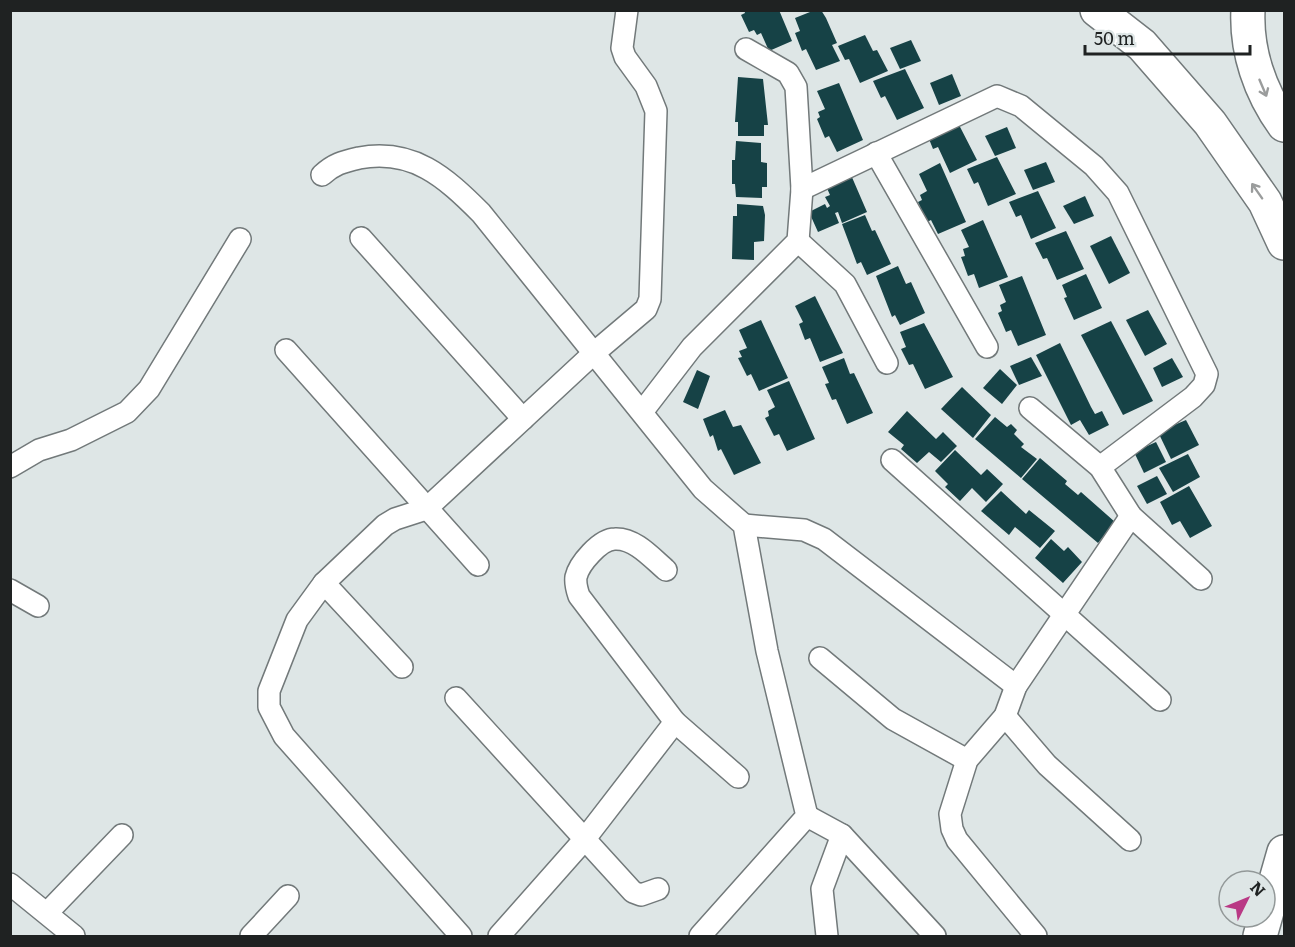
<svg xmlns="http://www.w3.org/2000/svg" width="1295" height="947" font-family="Literata,serif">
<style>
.building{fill:#164246}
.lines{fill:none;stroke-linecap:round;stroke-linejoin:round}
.minor-casing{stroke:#72797a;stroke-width:24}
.motorway-casing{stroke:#72797a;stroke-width:36}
.minor{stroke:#fff;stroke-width:21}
.motorway{stroke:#fff;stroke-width:33}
.oneway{stroke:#9a9c9c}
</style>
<rect width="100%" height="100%" fill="#dee6e6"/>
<g class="building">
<polygon points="744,10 779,10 792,41 769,51 761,33 757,35 754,30 749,32 741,15 745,13"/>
<polygon points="815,10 821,10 826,18 837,43 832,45 840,61 816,70 806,49 802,51 795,33 800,31 795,18"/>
<polygon points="865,35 873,51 877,50 888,71 860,83 849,59 845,60 838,46"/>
<polygon points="911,40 921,61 900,69 890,48"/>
<polygon points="905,69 924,108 897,120 885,96 881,98 873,81"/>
<polygon points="952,74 961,96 939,105 930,83"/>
<polygon points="738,77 763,79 768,125 764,125 764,136 738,136 738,122 735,122"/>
<polygon points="839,83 863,140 837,152 829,136 825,138 817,119 820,117 818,112 825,109 817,91"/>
<polygon points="957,121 977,160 950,173 938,147 933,149 927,134"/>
<polygon points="1007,127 1016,148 995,156 985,136"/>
<polygon points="736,141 761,143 761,162 767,163 767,187 762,187 762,198 736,197 735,184 732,184 732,160 735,160"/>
<polygon points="997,157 1016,194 988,206 978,182 974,184 967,169"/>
<polygon points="1046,162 1055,182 1033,190 1024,170"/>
<polygon points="940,163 966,222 938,234 931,220 927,222 918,202 922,200 920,195 927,191 919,174"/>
<polygon points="851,175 867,212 842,223 838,212 835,213 839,223 818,232 809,212 825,204 827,208 830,206 825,197 830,195 826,186"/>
<polygon points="1038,191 1056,228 1031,239 1021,215 1016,217 1009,202"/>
<polygon points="1085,196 1094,216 1074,224 1063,206"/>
<polygon points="737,204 763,206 765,215 764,241 754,242 754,260 732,259 733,216 737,216"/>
<polygon points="865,215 872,231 875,230 891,264 867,275 861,262 857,264 842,224"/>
<polygon points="983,220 1008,277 979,288 974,274 968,276 961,257 965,256 963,249 969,247 961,230"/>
<polygon points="1066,231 1084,269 1057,280 1047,258 1043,259 1035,243"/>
<polygon points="1111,236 1130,273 1109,284 1090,246"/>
<polygon points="898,266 906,284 911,282 925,313 900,325 895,315 892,317 876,276"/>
<polygon points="1086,274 1102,308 1074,320 1064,298 1067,297 1062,285"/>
<polygon points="1022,276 1046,335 1018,346 1011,330 1006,332 998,313 1002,311 1000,305 1006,302 999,285"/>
<polygon points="815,296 843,353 820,362 810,338 805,340 799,324 803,322 795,306"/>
<polygon points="1148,310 1167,344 1145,356 1126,320"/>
<polygon points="761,320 788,378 759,391 751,374 747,376 738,358 742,357 739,351 747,348 739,330"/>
<polygon points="1111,321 1153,401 1123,415 1081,335"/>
<polygon points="924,323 953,377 925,389 913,364 909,365 901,349 906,347 900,332"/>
<polygon points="1060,343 1091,407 1095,414 1102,411 1109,425 1089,435 1080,420 1071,425 1036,355"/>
<polygon points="1031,357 1042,376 1019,385 1010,366"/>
<polygon points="844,358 850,374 854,373 873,413 847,424 836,399 832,400 825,384 829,383 822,367"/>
<polygon points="1172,358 1183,377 1162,387 1153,368"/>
<polygon points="1000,369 1017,385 1002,404 983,388"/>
<polygon points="697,370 710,376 698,409 683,402"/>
<polygon points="789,381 815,439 787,451 779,434 774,436 765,418 769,416 768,411 775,407 767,390"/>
<polygon points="962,387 991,415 973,438 941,409"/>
<polygon points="725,410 733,427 741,425 761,463 734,475 721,449 718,451 713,435 710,437 703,419"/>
<polygon points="907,411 936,439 943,432 957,446 941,462 929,452 917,463 901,449 904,445 888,432"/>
<polygon points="995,417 1007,427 1011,424 1017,430 1014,434 1024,444 1021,447 1037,459 1021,478 975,439"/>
<polygon points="1186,420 1199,445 1171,459 1158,432"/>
<polygon points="1156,442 1166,462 1144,473 1134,452"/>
<polygon points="955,450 981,475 987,469 1003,484 986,502 972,488 960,501 945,487 948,484 935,471"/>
<polygon points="1188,454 1200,477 1173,492 1159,468"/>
<polygon points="1040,458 1067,481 1065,484 1078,495 1081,492 1115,522 1098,543 1022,479"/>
<polygon points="1157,476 1167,494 1147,504 1137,486"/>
<polygon points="1189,486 1212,526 1190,538 1180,521 1172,525 1160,502"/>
<polygon points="1001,491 1026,514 1029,510 1055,531 1040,548 1015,527 1009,535 981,511"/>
<polygon points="1051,539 1064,551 1068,547 1082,562 1063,583 1035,558"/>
</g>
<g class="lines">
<defs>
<g id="minor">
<polyline points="876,153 987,347"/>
<path d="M322,175c12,-11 20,-13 37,-17 54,-10 86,19 122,55l222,276 41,36 23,126 40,165 -107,120"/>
<polyline points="802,189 997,96 1021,106 1094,166 1118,193 1207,374 1204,385 1193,397 1100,467"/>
<polyline points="361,238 523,419"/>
<polyline points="798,241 845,284 887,363"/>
<polyline points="286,350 478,565"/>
<polyline points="1030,408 1100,467 1131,516 1201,579"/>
<polyline points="642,412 692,347 798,241 802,189 796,87 788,73 746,49"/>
<polyline points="892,460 1160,700"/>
<polyline points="10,467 39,450 71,440 127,412 149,389 240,239"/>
<polyline points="744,525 804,530 824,539 1016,686"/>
<polyline points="324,583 402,667"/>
<polyline points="10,590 38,606"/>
<polyline points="820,658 893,719 967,760"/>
<polyline points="456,698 633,892 641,895 658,889"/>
<polyline points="1005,716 1047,765 1130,840"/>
<polyline points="675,722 738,777"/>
<polyline points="807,816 842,835 935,936"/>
<polyline points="10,884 74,936"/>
<polyline points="47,913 122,835"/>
<polyline points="251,936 288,896"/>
<polyline points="461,936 284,736 269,707 269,691 297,620 324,583 385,525 395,519 426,509 594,353 646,309 650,299 656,111 646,86 625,57 622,48 627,10"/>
<path d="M499,936l85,-96 91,-118 -96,-126c-2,-6 -4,-12 -3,-19 3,-13 24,-38 39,-38 20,-1 37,19 51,31"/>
<polyline points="827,936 822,889 842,835"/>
<polyline points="1036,936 957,840 952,829 950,814 967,760 1005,716 1016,686 1131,516"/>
</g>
<g id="motorway">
<polyline points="1097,10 1142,45 1210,123 1265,202 1284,243"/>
<path d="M1248,10c-2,41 12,82 36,115"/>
<polyline points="1260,936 1284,852"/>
</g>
</defs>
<use href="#minor" class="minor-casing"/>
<use href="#motorway" class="motorway-casing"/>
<use href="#minor" class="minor"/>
<use href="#motorway" class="motorway"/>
</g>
<defs><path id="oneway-shaft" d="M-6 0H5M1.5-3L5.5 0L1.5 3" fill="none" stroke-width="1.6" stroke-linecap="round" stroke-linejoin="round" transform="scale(1.5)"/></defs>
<g class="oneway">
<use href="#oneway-shaft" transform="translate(1263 88) rotate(67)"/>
<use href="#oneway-shaft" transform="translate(1257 191) rotate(-125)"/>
</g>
<rect width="1295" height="947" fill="none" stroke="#1f2222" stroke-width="24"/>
<g transform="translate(1247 899) rotate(47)"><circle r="28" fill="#dee6e6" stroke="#929898" stroke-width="1.5"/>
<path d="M0-4.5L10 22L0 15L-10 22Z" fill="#b93985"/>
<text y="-9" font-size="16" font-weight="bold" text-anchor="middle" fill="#1f2222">N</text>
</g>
<path d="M1085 45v9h165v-9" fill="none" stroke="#1f2222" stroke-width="3"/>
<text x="1094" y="45" font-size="18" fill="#1f2222" stroke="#dee6e6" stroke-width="4.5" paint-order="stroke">50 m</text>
</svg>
